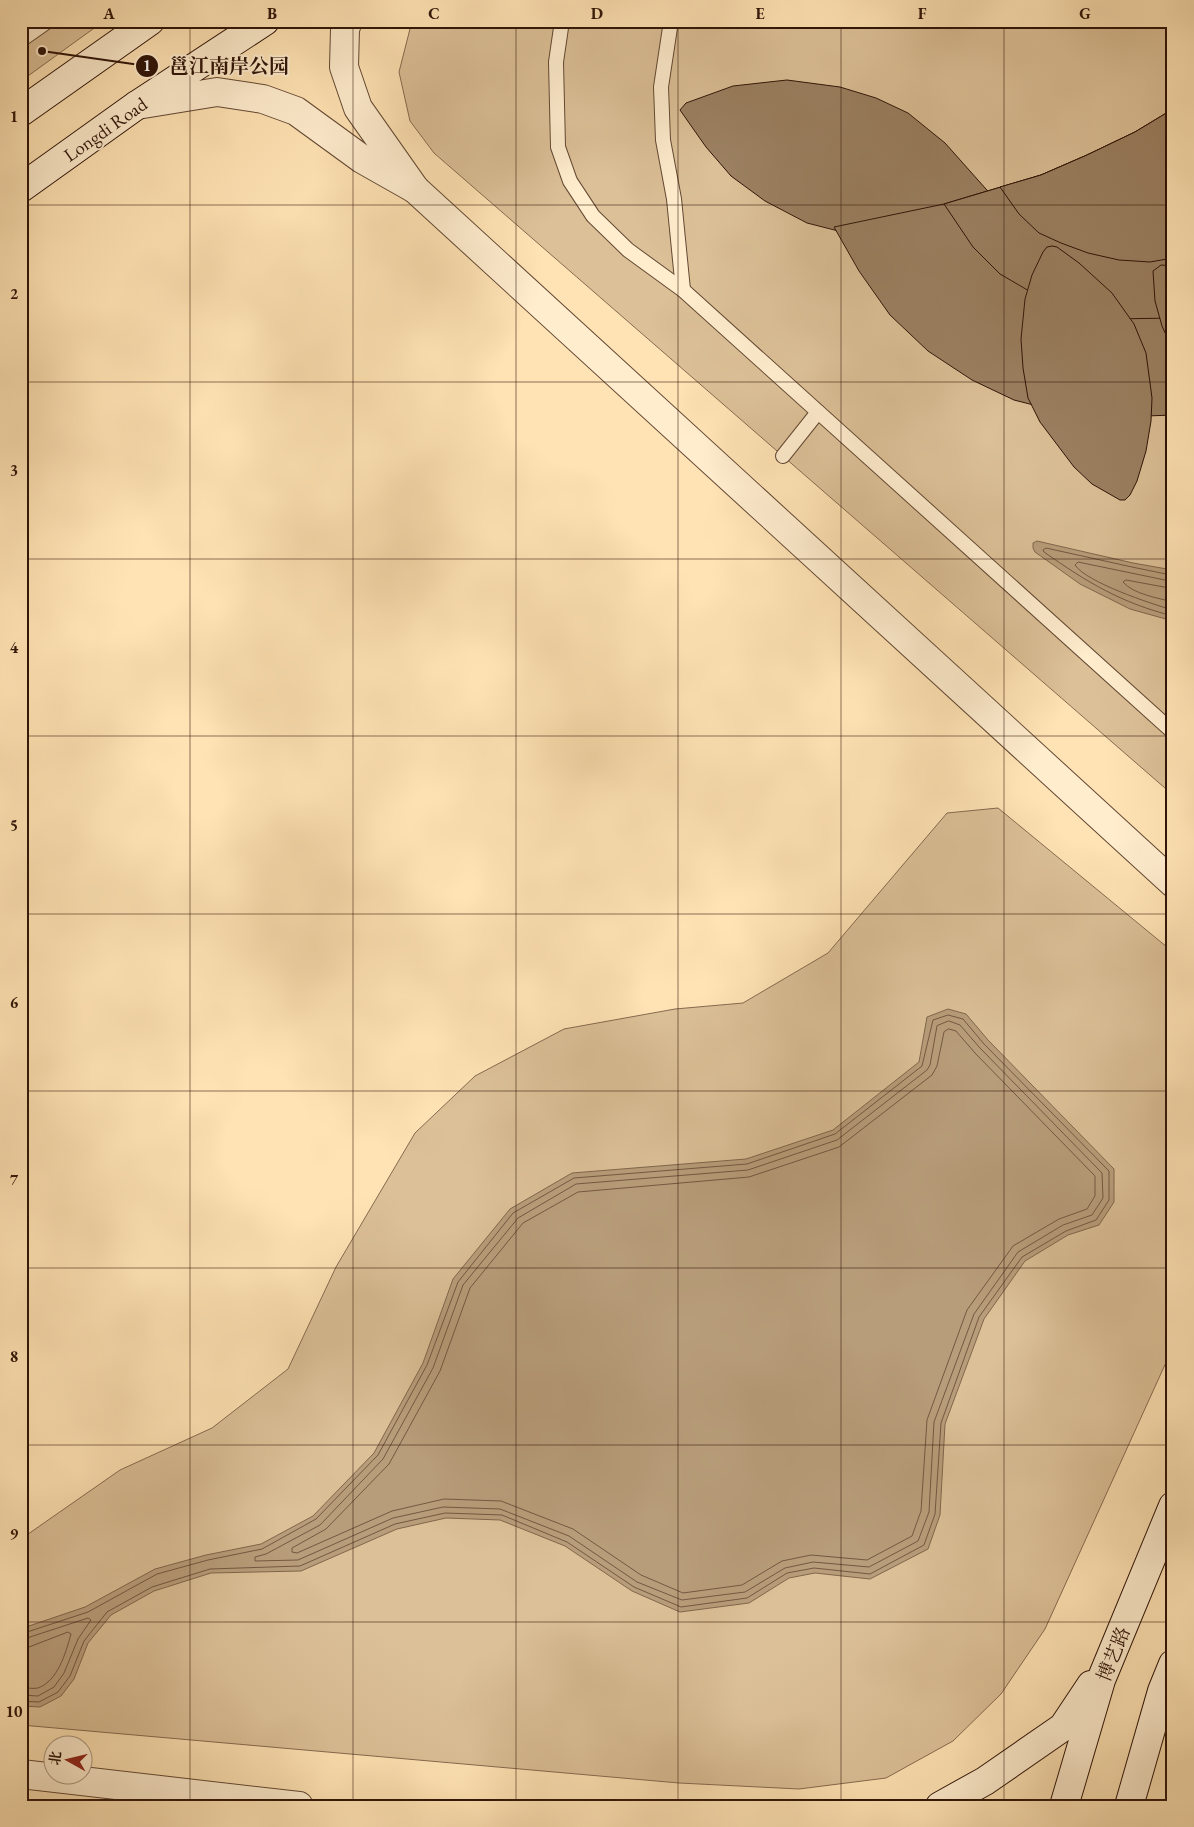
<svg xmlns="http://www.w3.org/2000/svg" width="1194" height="1827" font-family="'EB Garamond','Noto Serif SC',serif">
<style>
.green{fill:#dcc097;stroke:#866a50}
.water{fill:#b89d7a;stroke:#81664c}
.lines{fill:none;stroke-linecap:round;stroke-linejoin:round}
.shore{stroke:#745841;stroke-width:1}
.building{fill:#9b8061;stroke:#2f1408}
.service-casing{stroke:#634833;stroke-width:16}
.minor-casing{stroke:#634833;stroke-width:30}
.tertiary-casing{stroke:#634833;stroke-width:30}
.secondary-casing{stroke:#2f1408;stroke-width:30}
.service{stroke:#ffedce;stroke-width:14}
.minor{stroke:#ffedce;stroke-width:28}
.tertiary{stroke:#ffedce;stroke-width:28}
.secondary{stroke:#ffedce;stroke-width:28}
.grid{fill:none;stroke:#2f1408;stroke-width:1;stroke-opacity:0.55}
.labels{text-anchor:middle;stroke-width:4;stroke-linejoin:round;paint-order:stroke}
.street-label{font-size:19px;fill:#2f1408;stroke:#ffedce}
.leader{fill:none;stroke:#2f1408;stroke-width:2}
.callout-dot{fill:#2f1408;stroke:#ffedce;stroke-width:2}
.mark-label{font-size:15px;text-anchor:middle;font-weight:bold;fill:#fff}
.callout-label{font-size:20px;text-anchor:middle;font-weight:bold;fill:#2f1408;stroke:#ffedce;stroke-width:4;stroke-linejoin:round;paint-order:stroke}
.neatline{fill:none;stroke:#2f1408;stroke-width:2}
.grid-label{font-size:16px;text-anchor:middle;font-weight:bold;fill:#2f1408}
</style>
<rect width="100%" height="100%" fill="#ffe3b4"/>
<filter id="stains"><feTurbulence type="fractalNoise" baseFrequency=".004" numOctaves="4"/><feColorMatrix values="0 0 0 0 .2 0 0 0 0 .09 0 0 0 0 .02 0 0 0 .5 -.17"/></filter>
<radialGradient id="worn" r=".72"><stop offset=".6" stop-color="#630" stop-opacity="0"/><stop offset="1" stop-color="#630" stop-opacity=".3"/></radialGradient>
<g class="green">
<polygon points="21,21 104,21 21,81"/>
<polygon points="412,21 1173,21 1173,795 434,153 410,121 399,72"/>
<polygon points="998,808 1173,952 1173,1347 1045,1629 1001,1694 953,1741 886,1778 799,1789 679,1783 21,1725 21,1539 120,1470 212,1428 288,1369 336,1267 415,1133 475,1076 564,1029 675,1009 743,1003 828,953 947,813"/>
</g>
<g class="water">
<polygon points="1037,541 1133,563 1167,569 1173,568 1173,621 1130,609 1080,584 1035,552 1033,548 1033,543"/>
<polygon points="948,1009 966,1014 988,1040 1114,1169 1114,1202 1099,1225 1068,1235 1025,1261 984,1319 945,1424 940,1515 928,1549 870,1579 815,1573 789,1578 749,1603 680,1612 632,1591 565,1546 500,1520 446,1518 397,1529 301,1571 211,1573 154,1591 111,1615 88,1643 74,1679 61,1696 40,1707 21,1706 21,1630 26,1627 85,1607 155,1569 206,1555 261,1544 313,1516 374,1453 423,1363 453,1279 510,1209 572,1173 746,1159 833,1130 919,1062 927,1017"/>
</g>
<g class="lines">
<g class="shore">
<path d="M1173,573l-7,1 -34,-7 -86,-19 -3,2 1,2c43,30 77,51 129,64"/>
<path d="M1173,579l-8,1 -87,-18 -3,3c11,17 76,39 98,45"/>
<path d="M1173,587h-9l-38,-7 -3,2c10,12 35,16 50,20"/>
<polygon points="949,1021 960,1025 980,1048 1102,1173 1103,1198 1092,1215 1063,1225 1018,1252 974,1314 934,1422 929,1512 918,1541 869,1567 813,1562 785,1568 745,1592 682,1600 637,1582 569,1536 500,1509 443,1507 393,1518 298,1560 255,1561 255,1557 266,1554 320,1525 383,1459 433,1368 463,1285 518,1218 576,1184 748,1170 837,1140 927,1070 930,1065 937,1026"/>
<polygon points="949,1029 956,1031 975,1053 1095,1176 1095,1196 1087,1209 1059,1219 1013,1246 967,1310 927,1420 921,1511 912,1536 867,1560 811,1555 782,1561 742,1585 683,1593 641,1575 573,1529 501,1501 444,1499 392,1511 297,1553 292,1552 292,1548 326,1529 389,1464 440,1371 470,1288 523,1223 578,1192 749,1177 839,1147 932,1075 937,1066 944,1032"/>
<polyline points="21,1634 88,1612 157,1574 208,1560 262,1549 316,1519 378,1455 427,1365 458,1282 513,1213 574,1178 747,1164 835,1134 922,1066 933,1020 948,1015 963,1019 984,1044 1109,1171 1109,1200 1096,1220 1066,1231 1022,1257 979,1317 941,1423 935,1514 924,1545 870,1574 814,1568 787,1573 747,1598 681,1607 634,1587 567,1542 502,1515 445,1513 395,1524 300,1566 210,1569 152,1587 107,1612 84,1641 70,1676 58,1692 39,1702 21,1701"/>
<polyline points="21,1640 88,1618 91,1620 78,1639 64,1673 54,1687 38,1696 21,1695"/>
<path d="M21,1648l8,-1 39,-15 3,2c-5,18 -13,47 -33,54 -5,1 -12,0 -17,-1"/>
</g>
</g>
<g class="building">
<polygon points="787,80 840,87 876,98 908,113 945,143 1002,207 1004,216 1000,223 979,231 940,240 901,241 850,234 807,223 765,201 731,176 706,147 680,110 686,103 733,86"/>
<polygon points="1173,109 1173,415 1119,417 1069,414 1014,400 972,380 928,351 890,315 859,271 834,227 944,204 1041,175 1087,155 1135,132"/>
<polygon points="1173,109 1173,318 1112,319 1074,310 1036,295 1000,274 973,247 944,204 1041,175 1087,155 1135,132"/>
<polygon points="1173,109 1173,258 1150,262 1119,260 1088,253 1061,243 1039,233 1019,214 1000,187 1041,175 1087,155 1135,132"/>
<polygon points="1052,246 1057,247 1079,263 1112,293 1134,324 1146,353 1152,398 1151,421 1146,451 1137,481 1130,495 1125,500 1120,500 1092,484 1074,467 1040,422 1028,398 1023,368 1021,339 1025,299 1032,275 1043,252 1047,247"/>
<polygon points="1161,265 1173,266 1173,350 1162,326 1155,301 1153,271"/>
</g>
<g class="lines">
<defs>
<g id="service">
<polyline points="562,21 556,62 558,147 570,181 593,216 628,250 683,290 1173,732"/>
<polyline points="671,21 661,87 663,140 674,199 683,290"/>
<polyline points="21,40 48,21"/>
<polyline points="783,456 818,412"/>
</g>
<g id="minor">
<polyline points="137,105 217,92 263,99 296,111 362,159 415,189 358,108 344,67 345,29 348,21"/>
<polyline points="415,189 1173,883"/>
</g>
<polyline id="tertiary" points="21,1774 299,1806"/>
<g id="secondary">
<polyline points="21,112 150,21"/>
<polyline points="21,188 137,105 265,21"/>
<polyline points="940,1806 985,1781 1063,1727 1091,1685"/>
<polyline points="1064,1806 1101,1680 1173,1506"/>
<polyline points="1129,1806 1162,1691 1173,1664"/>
</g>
</defs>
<use href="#service" class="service-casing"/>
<use href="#minor" class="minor-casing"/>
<use href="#tertiary" class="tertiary-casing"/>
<use href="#secondary" class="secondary-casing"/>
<use href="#service" class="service"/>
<use href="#minor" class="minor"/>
<use href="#tertiary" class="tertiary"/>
<use href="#secondary" class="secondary"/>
</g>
<path class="grid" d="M190,21v1785M353,21v1785M516,21v1785M678,21v1785M841,21v1785M1004,21v1785M21,205h1152M21,382h1152M21,559h1152M21,736h1152M21,914h1152M21,1091h1152M21,1268h1152M21,1445h1152M21,1622h1152"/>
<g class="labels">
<g class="street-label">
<text transform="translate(105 129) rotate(-35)" y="7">Longdi Road</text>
<text transform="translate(1113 1654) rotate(-68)" y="7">博艺路</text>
</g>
</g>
<path class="leader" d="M42 51L147 66"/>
<g class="callout-dot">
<circle cx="42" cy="51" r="5"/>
<circle cx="147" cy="66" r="12"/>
</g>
<g class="mark-label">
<text x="147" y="71">1</text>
</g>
<g class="callout-label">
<text x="229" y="73">邕江南岸公园</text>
</g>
<rect width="1194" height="1827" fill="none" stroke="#ffe3b4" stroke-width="55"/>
<g transform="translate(68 1760) rotate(278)"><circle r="24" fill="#ffedce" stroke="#ac967f"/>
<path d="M0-4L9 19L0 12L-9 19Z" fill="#8f2418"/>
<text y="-8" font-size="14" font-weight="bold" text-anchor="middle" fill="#2f1408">北</text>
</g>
<rect x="28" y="28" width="1138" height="1772" class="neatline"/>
<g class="grid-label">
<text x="109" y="19">A</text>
<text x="272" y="19">B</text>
<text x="434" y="19">C</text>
<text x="597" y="19">D</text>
<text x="760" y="19">E</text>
<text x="922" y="19">F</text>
<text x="1085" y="19">G</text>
<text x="14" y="122">1</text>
<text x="14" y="299">2</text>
<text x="14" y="476">3</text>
<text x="14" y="653">4</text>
<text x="14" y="831">5</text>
<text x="14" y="1008">6</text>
<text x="14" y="1185">7</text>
<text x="14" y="1362">8</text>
<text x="14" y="1539">9</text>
<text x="14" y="1717">10</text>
</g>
<rect width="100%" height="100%" filter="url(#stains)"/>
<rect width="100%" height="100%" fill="url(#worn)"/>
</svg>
